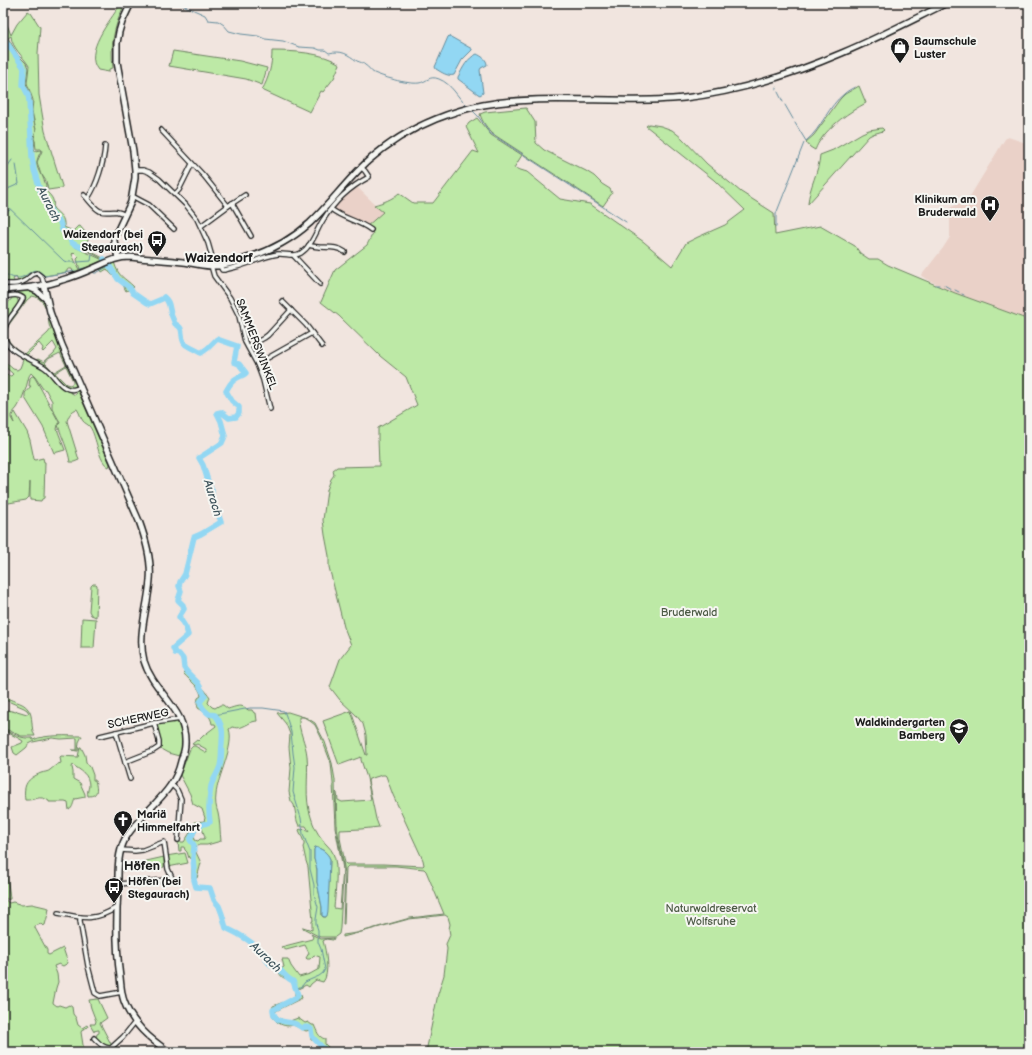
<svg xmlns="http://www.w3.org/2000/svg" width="1032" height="1055" font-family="'Balsamiq Sans',sans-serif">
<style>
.built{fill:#ead1c8}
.green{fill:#bde9a6;stroke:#6c8261;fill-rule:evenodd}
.water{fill:#92d7f3;stroke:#638c9d}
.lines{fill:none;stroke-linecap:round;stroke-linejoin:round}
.stream{stroke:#638c9d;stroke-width:1}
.river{stroke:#92d7f3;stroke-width:5.5}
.street-casing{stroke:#1c1c1c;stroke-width:6}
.secondary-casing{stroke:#1c1c1c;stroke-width:8}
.street{stroke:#f6f6f2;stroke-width:3.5}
.secondary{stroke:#f6f6f2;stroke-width:5}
.labels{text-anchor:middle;stroke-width:4;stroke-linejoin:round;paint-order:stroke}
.poi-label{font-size:11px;font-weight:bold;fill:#1c1c1c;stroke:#f6f6f2;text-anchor:start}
.street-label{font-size:11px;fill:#1c1c1c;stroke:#f6f6f2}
.park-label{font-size:11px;fill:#4c5a45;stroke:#f6f6f2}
.water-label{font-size:12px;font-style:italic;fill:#3f545c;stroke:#f6f6f2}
.quarter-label{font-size:13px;font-weight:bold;fill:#1c1c1c;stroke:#f6f6f2}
</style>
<rect width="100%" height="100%" fill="#f1e5df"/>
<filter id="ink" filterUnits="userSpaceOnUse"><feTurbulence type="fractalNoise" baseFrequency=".025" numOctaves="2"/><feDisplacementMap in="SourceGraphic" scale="8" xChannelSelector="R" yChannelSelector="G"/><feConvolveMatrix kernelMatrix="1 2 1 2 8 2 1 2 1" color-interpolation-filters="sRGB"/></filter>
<g filter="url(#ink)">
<g class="built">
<polygon points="1008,137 1029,144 1029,320 955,293 944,288 921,276 943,248 950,237 950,208 969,198 1005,139"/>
<polygon points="356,186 383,212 366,227 338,213 333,208"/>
</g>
<g class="green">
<path d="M120,5l3,3c-9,19 -13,38 -10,60l-4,1v3l-11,-2c-15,-18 12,-49 22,-65z"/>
<path d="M28,11l3,2 9,14 -2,26 1,42 6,36 17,55v2l-14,2 -2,-9 -4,-6 4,10 -1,5c6,6 10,9 8,18 7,7 12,9 11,19l9,4 4,-4 3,-1 9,11 -5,11 21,11 -1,1 -21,-12 -7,-2 -1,1 28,13 -18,9 -5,1 -3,-11 2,-2 -5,-5 -2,2 7,16 -6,2 -1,-3h-3l-2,1v2l-22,4 -6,-4h-4l-15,9h-2l-2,-4 -3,2 1,2v1l-11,1v-264l5,8 3,8 6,-11zM11,36c1,12 12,20 18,30l-2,17 6,17 -1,11 4,19 -2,8 1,3 1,8h5l1,2 -5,11 4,13c-6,-11 -5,-14 0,-24l-1,-1 -5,1 -1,-3 1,-7 -2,-1 3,-10 -5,-20 1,-9 -6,-18 2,-15 -2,-5 -8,-8 -10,-17z"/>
<polygon points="173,51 240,61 267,68 262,85 246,79 169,66"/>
<path d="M272,51c20,0 50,1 68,13l-6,14 -11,14 -2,-1 -11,21 -48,-22c7,-12 10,-25 10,-39z"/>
<path d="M859,86l7,17c-17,9 -36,22 -47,39 -2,3 -3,6 -4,8l-5,-3 -4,-5 8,-7 26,-36 5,-5z"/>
<path d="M526,108l9,14 1,21 8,7 42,21 8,5 8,8 8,5 2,4 -9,13 -110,-72c-5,-5 -11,-12 -13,-20l5,-2z"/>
<path d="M477,118l14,17 31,20 -8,13 13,4 33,27 30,5 54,38 28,24 14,-23 12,-6 27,-12 20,-15 -31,-30 -68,-54 3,-2 12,2 11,4 10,8 25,26 34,28 33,21 1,22 45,-9 35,20 5,7 9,6h9l10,6 67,28 74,27v732h-603l12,-58 6,-19 3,-26 -1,-5 4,-9 -1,-6 1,-5 -2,-7 -3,-2 -36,4 -66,18v-2l14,-2 53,-15 34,-4 -18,-43 -2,-2 -28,-3h-48l-2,2 -2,56h-1l2,-51 -2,-12 -6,-33 -1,-36 1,1 1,7 4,2 29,-2 -4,-22 -6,-18v-3l-22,8 -16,-44 28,-10 15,44h1l-1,-20 -3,-11 -7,-9 -16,-15 -10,-13 10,-28 11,-14 -7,-18 -15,-60v-11l-4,-21 -2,-15 4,-30 4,-11 3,-4 -1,-5 4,-3 42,-1 -1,-27v-11l39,-23 -11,-28 -26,-21 -41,-40 -18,-14 14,-32 32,-25 6,-12 -7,-6 17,-15 -9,-7c10,-3 17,-5 25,-12l14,10h20l40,-52 6,2 -13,-26 3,-4zM382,775h3l1,1 7,19 30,65 1,5 -1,1 -40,-2h-37l-1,-1 -5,-25v-8l21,-1 18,-2 -3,-8 -8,-38 1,-2z"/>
<path d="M882,128l2,2 -1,1 -10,3 -4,2 -61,68c1,-17 11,-32 12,-49l13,-5 29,-17 7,-3z"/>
<path d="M114,262c5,16 9,14 20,25l-8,4c-1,-2 -2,-4 -3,-6 -4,-6 -12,-9 -16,-16l-5,3 -2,-4z"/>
<path d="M21,290l14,2 8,5 34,88c-10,9 -19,-6 -25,-13 -5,-5 -10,-9 -16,-12l2,-1 6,3 10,-9 3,-4 -4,-7 -10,10 -1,-1 1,-3 -4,-5 -12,12c-12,-5 -27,-16 -19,-31 4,-8 11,-15 17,-23l1,-4 -4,-3 -19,2v-4zM32,296c10,1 15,12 16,20 1,5 0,9 3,13l-3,4 -23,21c-11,-6 -22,-14 -17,-28l19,-26zM60,353l6,12 -10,6 -2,1 -9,-9 3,-4zM66,366l7,15v2l-3,2 -4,-1 -11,-11z"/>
<polygon points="13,297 17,297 19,305 3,326 3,309"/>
<path d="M22,356l10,5 12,8 17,18 14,8 1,-4h2l32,73 -1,3c-11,-5 -12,-30 -19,-40 -2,-3 -6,-4 -7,-6 -3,-4 -3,-8 -6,-12 -6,2 -8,6 -10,12l12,39 -5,2h-4c-2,-13 -8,-24 -12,-37l-1,4 8,21 -11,3 -11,-26 -18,-29v-5l6,-7h-2l1,-8 2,-2h1l2,2 24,44v3l1,-3 -8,-14v-7l-4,-7 -2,-4 -3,-1 -8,-12 -4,-4 -2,3 -3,12 -5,13 -4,7 -6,7v3l3,5 -2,-6 3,-5 12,20 3,8 4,19 1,1 8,-2 1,4h1l-1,36 -2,1 -1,2 -11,-1v-18l-1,15 -3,3 -23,4v-127l2,-2 6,1 2,-2 -10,-9v-5l10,9 4,1 3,-2 3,-8 -2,-2z"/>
<polygon points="93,584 96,584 97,585 96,617 91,615 89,611 91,586"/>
<polygon points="82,618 96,619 94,648 81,648"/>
<path d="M184,672c4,2 5,4 8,6 8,6 13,12 18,19l-2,6 4,4 3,1 5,-3h3l5,4c7,-2 14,-6 20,1h4l2,3h2l1,8c-2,0 -6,1 -9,3 -6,3 -9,5 -16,3l-3,2c6,17 -12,48 -13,66 -1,7 0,12 2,18 2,8 2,20 3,28l-14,4h-8l-4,2v3l6,13 -4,15h-5v-19l-3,-1 -2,-6 -2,-2 -1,-3h-3v4h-2l-1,-9h6l9,-14 3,4 -2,4 1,4 3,1 2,-2h4l1,-2 -3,-9 -7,-3 -1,-2 1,-1 9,-1 1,-3 -3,-9 -9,-5 -3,-10 -10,-19 10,-26 3,-3h2l12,7 -1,-4 -9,-5 -2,1 -3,-1 5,-4 1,1 5,-5 13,-10 -1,-2h-3c-1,-9 -8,-12 -14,-16l-1,-5 1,-5 3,-2c-1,-9 -11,-15 -17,-22l-1,-1z"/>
<path d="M3,695c7,7 20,6 25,14 6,7 2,19 7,27h-14l-18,-8v-19l13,3 1,-1 10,3 2,-1 -2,-3 -3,-2 -21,-9z"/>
<path d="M288,712l19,6 8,5 3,6 7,13 7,21 3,17 1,48 7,37v12l-3,51 -1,6 -4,3h-15l-17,-9v-1l9,3v-9h1l-5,-54 -2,-6 -3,-14 1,-2v-3l-5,-12 1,-1 2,1 3,-1 4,2 -3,-5h-7l-2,-5 -3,-16 -3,-4 -2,-9 2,-24 -2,-21 1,-13 -4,-10 -9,-11zM299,717h5l6,4 5,4 6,12 10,26 2,20 2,44 8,42 -3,40 -6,-1c1,-13 5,-43 -1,-55 -2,-5 -8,-9 -11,-14 -5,-6 -9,-14 -11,-22 -7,-19 -2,-41 -4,-61 -1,-13 -9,-25 -8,-39zM315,847c7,2 12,5 15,12l-2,41 -2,17h-3l-1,-1v-9l-5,-25v-12l-3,-11v-9z"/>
<path d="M177,721l2,1c3,11 4,20 2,31l-2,1v2l-11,-3 -9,-5 -3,-21 3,-4z"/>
<path d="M3,729c10,5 18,10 29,9l1,2c13,-6 35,-4 49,-4l-3,6 -1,9h-1l-5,-1h5v-12l-16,1 -9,-1 -19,4 -4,2 -3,4 -9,7 -3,-2 -2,-6 10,-4 1,-2 -5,-3 -15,-8z"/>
<path d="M80,747h1l4,8 1,7 4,5 3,8v5h2c2,9 4,16 -7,16 -1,-4 0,-6 1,-10 0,-12 -8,-15 -16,-21l-1,2 1,5v7l7,4 5,11v3l-10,2c-2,4 -2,9 -6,11l-1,-7 -3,-1h-16v-1c-10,-7 -14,0 -24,-1 -2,-16 2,-21 16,-27 3,-1 7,-1 9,-3 4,-3 6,-6 11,-7l-1,-6 1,-1 17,1z"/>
<path d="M3,838l2,23 5,37v1c-6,2 -6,-5 -7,-10z"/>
<polygon points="185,853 188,863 168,867 166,856"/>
<polygon points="164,857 164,867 143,871 142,862"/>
<polygon points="3,898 9,903 13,902 22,905 32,904 49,908 48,914 45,925 43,926 41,924 35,926 35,928 47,950 47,954 49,955 63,948 68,963 63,966 59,964 54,966 57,974 58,982 56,988 53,1003 57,1006 59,1005 65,1007 69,1005 72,1007 73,1014 76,1018 78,1025 82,1028 87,1025 88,1027 83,1029 81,1032 83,1045 85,1052 3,1052"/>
<path d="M311,934l10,5 13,-1 -1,2 -7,-1 -3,2c3,10 7,33 0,41l-7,-2 -5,4 -2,3 -3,-2 -8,4v5l3,1 1,3 -26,13 -1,2 3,4 9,5 11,-4 7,5 3,-1 4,3h2c3,6 4,12 11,14v5l5,5 1,3h-4l-6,-6 -3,-5 -7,-1 -1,-10 -4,1 -13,-6c-10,4 -26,-6 -20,-19l16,-6 6,-4v-7l-4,-9c-6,-1 -12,-3 -12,-10l5,-3 -2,-8h6l3,7 8,11 11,-3 9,-5 1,-12 -6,-2 -4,4h-3l-1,-1 3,-5 -4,-8 -19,5 -5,-3 31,-8 1,-2z"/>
<polygon points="97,999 98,999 107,1018 100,1023 112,1046 110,1047 104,1046 96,1038 97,1034 99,1033 99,1030 98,1030 94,1031 90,1024 95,1024 96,1021 91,1008 89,1000"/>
</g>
<g class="water">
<path d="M449,36l23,13v1l-10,10 -8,15c-6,2 -13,-3 -18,-6l-1,-2 13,-30z"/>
<path d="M477,54c4,2 10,5 10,11l-6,3 -1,2 3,23 -3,2 -2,-1 -20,-15v-2c5,-9 9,-19 19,-23z"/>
<path d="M315,847c7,2 12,5 15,12l-2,52 -1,5 -2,1 -3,-1v-9l-5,-25v-13l-3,-10v-9z"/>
</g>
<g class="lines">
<g class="stream">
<path d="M178,3l27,12 3,5 10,1 6,4 5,6 12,3 17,2 7,3 18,2 16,6 16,1 5,2h5l4,3c13,-3 18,1 28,8 3,1 6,2 8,4 4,2 6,7 9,8 5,2 13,5 18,6 5,2 21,5 27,4 8,-1 10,-8 20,-4 13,5 18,18 28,27"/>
<polyline points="776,87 776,89"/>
<polyline points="778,92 783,102"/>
<polyline points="785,105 793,119"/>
<polyline points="473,111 478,116 490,133 626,222"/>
<path d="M795,123l11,18c16,-13 22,-35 38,-47 3,-3 7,-5 11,-7"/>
<polyline points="3,173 12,160"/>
<polyline points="3,191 19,184 16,164"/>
<polyline points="3,202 64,261 67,262 75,262"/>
<polyline points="3,213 10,210"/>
<polyline points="776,227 776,214 804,143"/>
<polyline points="77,262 91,261 92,254"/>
<polyline points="80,269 89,267 91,268"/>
<polyline points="92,271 94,273 96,273 109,266"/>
<path d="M3,273c5,2 10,6 16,5 12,-2 13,-15 26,-2l31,-5"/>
<polyline points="936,285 939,285"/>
<polyline points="944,285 951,289"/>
<polyline points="955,290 959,292"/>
<polyline points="962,294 964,295"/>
<polyline points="214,715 250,708 263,708 284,711 286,716 291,732 293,753 295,767 293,792 301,818 303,834 310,852 310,869 314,885 314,894 318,907 316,919 316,924 318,930 318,942 321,949 325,969 323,973 319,976 305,982 302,986 295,989"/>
</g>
<g class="river">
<polyline points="3,37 24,68 23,85 28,95 29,101 32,157 34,170 40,190 44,198 52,213 60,222 62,230 67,234 72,243 82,248"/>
<path d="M104,259l7,9 7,11 12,9 3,5 13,9 4,2 12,-5 2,-2c6,5 5,10 7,17 1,3 3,7 4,10 11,4 4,13 10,20 2,2 13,7 16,9l7,-5 9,-9 20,7 -3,16 5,2 7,9c-3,3 -5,3 -9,5 -6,3 -8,8 -11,13l6,10 7,6v6l-3,4 -7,1 -8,-6 -4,1 4,8 4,15 -3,7 -23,15 4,7 5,16 4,9v9l7,17 2,6 -20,12 -7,3 -9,37 -5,8 -1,4 2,5 -3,9 5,5 1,4 -5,8 7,11 2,7 -15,13 2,5 4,1 4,5 1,9 4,5 10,10 7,13 -5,6c1,4 5,9 9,12 2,1 4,0 6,1 3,3 6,10 7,14 1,5 0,10 0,15 -1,8 0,14 -2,22 -2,7 -7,13 -9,20 -2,12 -3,24 -1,36l-14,5 -6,13 4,5 -1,13 1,12v10l2,7 14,1 4,12 5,6 3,8 4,14c13,6 26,13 36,24 3,3 4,8 7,11 2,2 7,4 10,6 5,4 8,10 14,12l5,14 -1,2 -24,13c1,12 12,12 20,13 4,1 6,3 9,5 4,-1 6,-2 9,1 0,0 1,7 1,7 1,2 12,13 15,16"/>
</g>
<defs>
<g id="street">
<polyline points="161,130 204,176 228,206"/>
<polyline points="135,170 143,170 149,172 159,179 186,205 197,219 208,243 212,257 212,269 214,276 230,298 239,316 245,342 257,364 263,380 270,409"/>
<polyline points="175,194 179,190 192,164"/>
<path d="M84,195c5,5 10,13 16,16 10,3 14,-3 25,4"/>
<polyline points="132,196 149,205 174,229"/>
<path d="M88,198c9,-13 16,-36 17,-52"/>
<polyline points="232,203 251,236"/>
<path d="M331,209c12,10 27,11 40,21"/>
<polyline points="201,226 228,206 245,195"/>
<path d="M309,245c12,5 25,-1 36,7"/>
<polyline points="294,256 320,284"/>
<path d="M220,266l2,4h3c6,-2 12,-3 18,-5 12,-4 22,-9 35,-11 8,-1 15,4 23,-1 11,-7 15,-22 22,-33 11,-18 27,-33 46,-43l-4,-6 -3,-3"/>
<path d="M3,284c8,0 16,1 23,-4 4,-3 5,-6 11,-7l5,4 2,8"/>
<path d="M3,297c7,-1 14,-4 20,1 -4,13 -21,23 -19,38 3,16 28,23 40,31 9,6 13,17 22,21 5,3 10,1 15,-1"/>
<polyline points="282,301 306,325 322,346"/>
<polyline points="248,347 264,338 268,335 291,310"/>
<polyline points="257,364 312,333"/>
<polyline points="116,732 130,779"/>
<polyline points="100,736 154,723 181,719"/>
<polyline points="125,762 153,751 159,747 159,741 154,723"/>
<polyline points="171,784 177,790 181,799 178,840"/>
<polyline points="118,884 167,880 172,878 168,869 164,842 143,850 135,851 121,850"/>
<path d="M58,913c24,5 37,9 59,-6"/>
<polyline points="80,917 80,921 88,966 95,993 100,996 122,992"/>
<path d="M94,1038c5,5 10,11 17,10l12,-11 12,-15"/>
</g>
<g id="secondary">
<polyline points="118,258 114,241 114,238 131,202 135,178 135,170 133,151 117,62 117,43 119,32 122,22 131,3"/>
<path d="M44,285l6,27 12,33 77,176c7,19 13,39 11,59 -2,28 -13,54 -6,81 9,31 43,48 41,83 0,6 -2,11 -4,17 -2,9 -6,18 -11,25 -13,19 -33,32 -45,53 -8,15 -7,34 -7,50 -2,30 -2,59 2,88 1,8 1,16 4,24 8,23 26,38 45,51"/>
<polyline points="30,288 37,291 46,299"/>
<path d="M3,290c20,-2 40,-3 59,-10 11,-3 21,-7 32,-12 12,-5 22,-11 36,-11 17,2 35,3 53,5 12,1 23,5 35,4 9,-1 18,-4 26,-7 24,-7 47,-19 66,-36 21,-20 37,-43 58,-62 20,-18 43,-32 68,-42 15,-6 31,-11 47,-14 65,-12 134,0 201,-7 53,-6 109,-24 158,-45 36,-15 70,-33 105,-50"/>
</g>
</defs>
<use href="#street" class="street-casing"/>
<use href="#secondary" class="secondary-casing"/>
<use href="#street" class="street"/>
<use href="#secondary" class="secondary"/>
</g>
</g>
<defs>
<symbol id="shop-pin" viewBox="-11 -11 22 30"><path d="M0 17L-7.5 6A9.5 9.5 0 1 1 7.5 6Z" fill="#1c1c1c" stroke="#f6f6f2"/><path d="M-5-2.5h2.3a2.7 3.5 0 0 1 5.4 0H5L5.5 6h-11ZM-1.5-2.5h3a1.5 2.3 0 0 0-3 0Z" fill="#fff"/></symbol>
<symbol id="hospital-pin" viewBox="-11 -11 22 30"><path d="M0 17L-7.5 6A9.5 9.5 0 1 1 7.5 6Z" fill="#1c1c1c" stroke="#f6f6f2"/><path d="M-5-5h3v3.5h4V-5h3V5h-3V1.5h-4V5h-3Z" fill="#fff"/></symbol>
<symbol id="bus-pin" viewBox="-11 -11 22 30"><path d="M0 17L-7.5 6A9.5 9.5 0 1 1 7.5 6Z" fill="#1c1c1c" stroke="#f6f6f2"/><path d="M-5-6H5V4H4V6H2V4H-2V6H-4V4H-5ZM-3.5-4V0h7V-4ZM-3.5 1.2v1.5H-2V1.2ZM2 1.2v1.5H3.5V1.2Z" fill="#fff"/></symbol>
<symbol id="school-pin" viewBox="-11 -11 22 30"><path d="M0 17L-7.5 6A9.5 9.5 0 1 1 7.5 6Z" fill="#1c1c1c" stroke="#f6f6f2"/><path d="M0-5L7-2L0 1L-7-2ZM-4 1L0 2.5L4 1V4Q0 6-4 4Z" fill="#fff"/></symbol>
<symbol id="church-pin" viewBox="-11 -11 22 30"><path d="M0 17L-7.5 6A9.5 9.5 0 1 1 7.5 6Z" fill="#1c1c1c" stroke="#f6f6f2"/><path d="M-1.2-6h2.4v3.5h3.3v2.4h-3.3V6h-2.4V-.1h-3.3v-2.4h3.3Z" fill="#fff"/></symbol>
</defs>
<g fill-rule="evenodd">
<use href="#shop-pin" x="889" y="36" width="22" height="30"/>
<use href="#hospital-pin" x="979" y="194" width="22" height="30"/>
<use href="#bus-pin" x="146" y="229" width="22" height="30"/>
<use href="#school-pin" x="948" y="717" width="22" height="30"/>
<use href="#church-pin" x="112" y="809" width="22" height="30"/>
<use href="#bus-pin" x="103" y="876" width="22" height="30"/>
</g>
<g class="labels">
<g class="poi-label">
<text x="914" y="45">Baumschule<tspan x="914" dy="13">Luster</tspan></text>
<text x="976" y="203" text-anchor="end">Klinikum am<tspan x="976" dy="13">Bruderwald</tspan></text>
<text x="143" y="238" text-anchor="end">Waizendorf (bei<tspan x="143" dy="13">Stegaurach)</tspan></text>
<text x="945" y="726" text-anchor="end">Waldkindergarten<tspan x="945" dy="13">Bamberg</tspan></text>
<text x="137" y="818">Mariä<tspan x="137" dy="13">Himmelfahrt</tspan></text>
<text x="128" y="885">Höfen (bei<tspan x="128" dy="13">Stegaurach)</tspan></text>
</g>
<g class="street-label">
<text transform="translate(257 344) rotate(69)" y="4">SAMMERSWINKEL</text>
<text transform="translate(138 718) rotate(-12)" y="4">SCHERWEG</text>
</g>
<g class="park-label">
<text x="689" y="616">Bruderwald</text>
<text x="711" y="912">Naturwaldreservat<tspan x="711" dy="13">Wolfsruhe</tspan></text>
</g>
<g class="water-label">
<text transform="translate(49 204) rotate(63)" y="4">Aurach</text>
<text transform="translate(213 498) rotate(73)" y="4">Aurach</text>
<text transform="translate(266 957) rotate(44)" y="4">Aurach</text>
</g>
<g class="quarter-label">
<text x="219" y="262">Waizendorf</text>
<text x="142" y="870">Höfen</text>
</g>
</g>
<rect width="1032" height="1055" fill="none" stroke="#f6f6f2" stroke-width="16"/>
<rect x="8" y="8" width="1016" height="1039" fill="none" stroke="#1c1c1c" stroke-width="1.5" filter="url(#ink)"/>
</svg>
